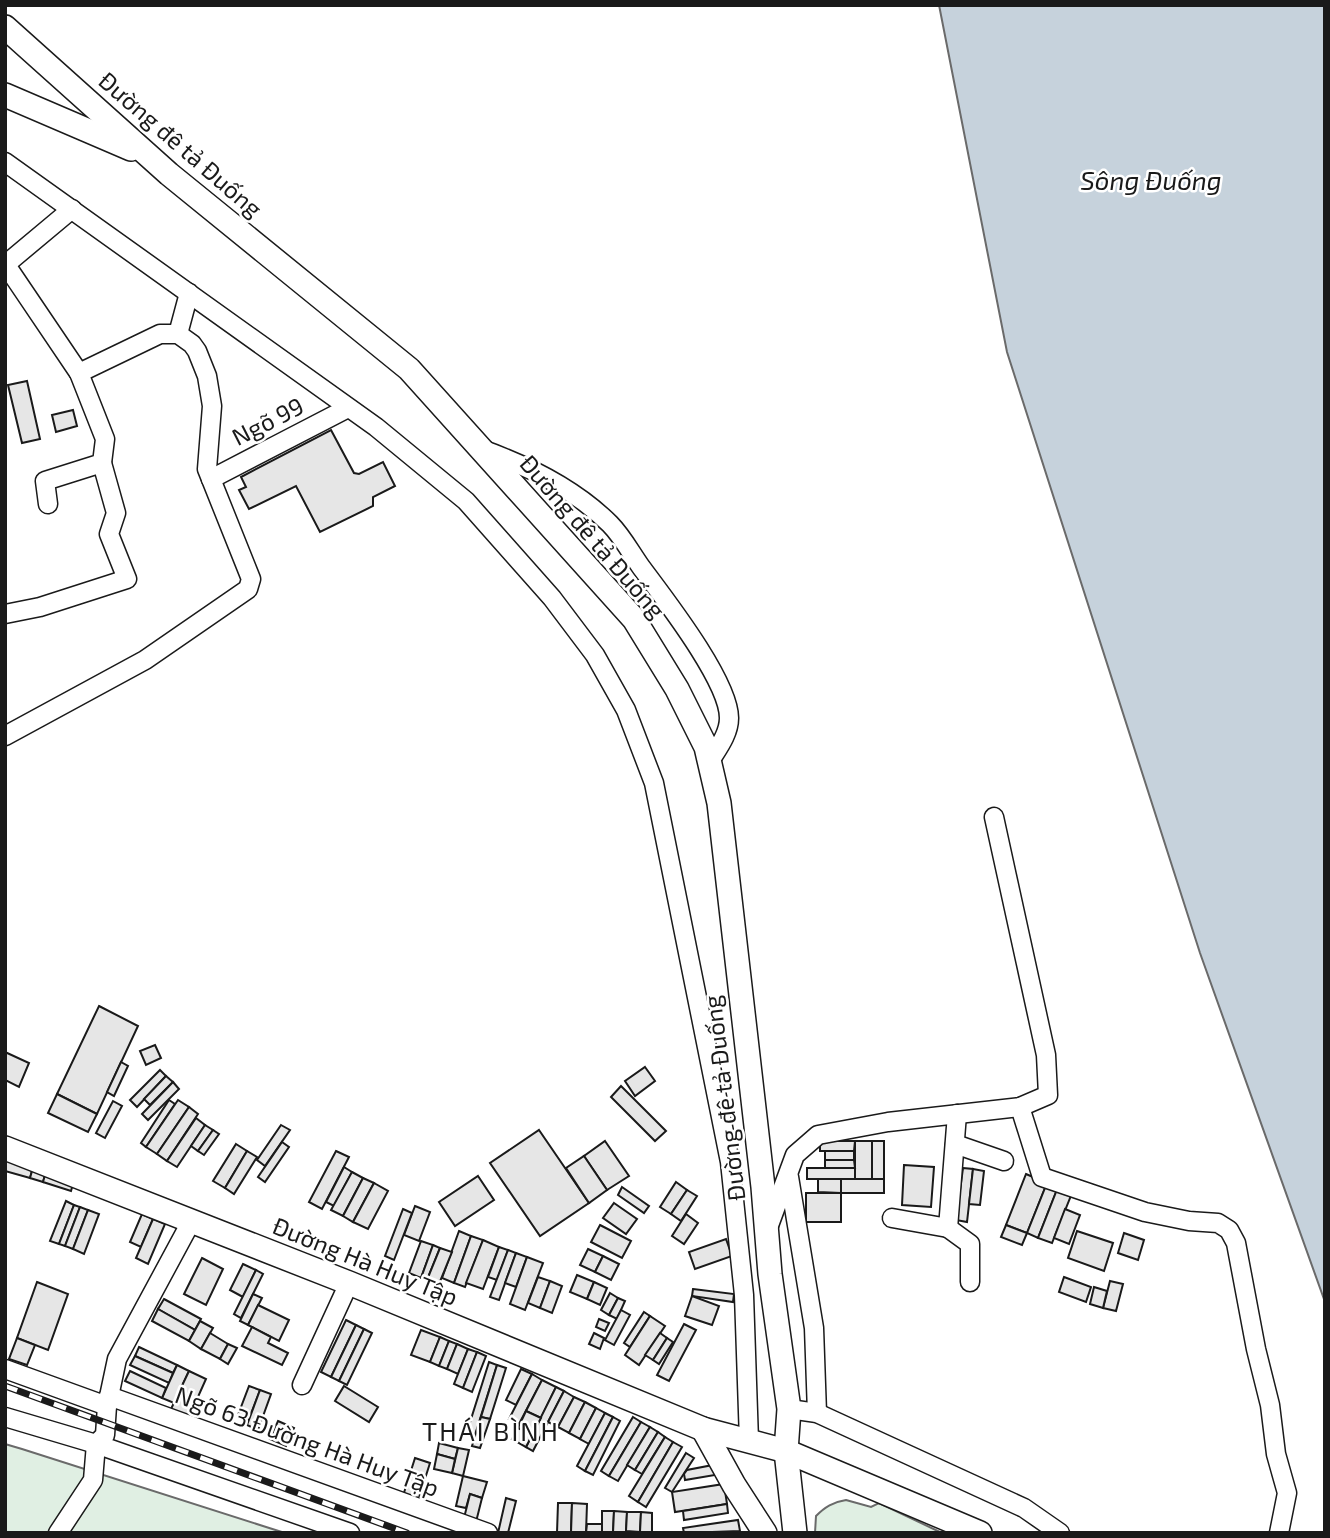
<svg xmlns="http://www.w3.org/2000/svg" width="1330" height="1538" font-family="'Exo 2',sans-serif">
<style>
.green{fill:#e0efe3;stroke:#6a6a6a;stroke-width:2}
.water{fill:#c6d2dc;stroke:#6a6a6a;stroke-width:2}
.building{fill:#e6e6e6;stroke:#1a1a1a;stroke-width:2}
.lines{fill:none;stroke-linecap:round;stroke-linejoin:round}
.minor-casing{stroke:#1a1a1a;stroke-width:21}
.major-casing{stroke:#1a1a1a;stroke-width:26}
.minor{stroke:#fff;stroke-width:18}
.major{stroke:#fff;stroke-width:23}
.rail-casing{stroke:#1a1a1a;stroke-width:7}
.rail{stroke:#fff;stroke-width:4.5;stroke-dasharray:13;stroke-linecap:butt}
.labels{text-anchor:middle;stroke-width:5;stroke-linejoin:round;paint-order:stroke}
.street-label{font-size:24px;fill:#1a1a1a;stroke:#fff}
.water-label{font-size:26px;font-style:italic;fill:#1a1a1a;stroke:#fff}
.neighbourhood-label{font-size:26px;letter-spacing:2px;fill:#1a1a1a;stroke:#fff}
</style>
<rect width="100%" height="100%" fill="#fff"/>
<g class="green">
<polygon points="5,1444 22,1449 285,1533 5,1533"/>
<path d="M846,1500l25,7 8,-4 63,30h-127l1,-17c9,-9 17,-14 30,-16z"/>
</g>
<polygon class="water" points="939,5 1325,5 1325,1302 1200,953 1007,352"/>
<g class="building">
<polygon points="27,381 40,439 22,443 8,385"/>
<polygon points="73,410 77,426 56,432 52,415"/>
<polygon points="331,430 354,473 359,474 383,462 395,486 373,497 373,506 320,532 296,486 249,509 239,490 246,487 241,477"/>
<polygon points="99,1006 138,1026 97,1114 57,1094"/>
<polygon points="155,1045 161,1058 146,1065 140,1051"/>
<polygon points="5,1052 29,1063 19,1087 5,1080"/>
<polygon points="121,1062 128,1066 114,1096 107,1092"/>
<polygon points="645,1067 655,1081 635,1096 625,1081"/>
<polygon points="160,1070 166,1076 137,1107 130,1100"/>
<polygon points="166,1076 173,1082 150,1105 144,1099"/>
<polygon points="173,1082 179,1089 148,1120 142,1114"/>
<polygon points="621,1086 666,1131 655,1141 611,1097"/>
<polygon points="57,1094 97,1114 88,1132 48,1113"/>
<polygon points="169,1100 175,1104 146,1147 141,1143"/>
<polygon points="178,1100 189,1107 157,1154 146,1147"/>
<polygon points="113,1101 122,1106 105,1138 96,1133"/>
<polygon points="189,1107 198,1114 167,1161 157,1154"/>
<polygon points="196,1118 205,1125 177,1167 167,1161"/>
<polygon points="205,1125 213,1130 198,1151 191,1146"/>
<polygon points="281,1125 290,1130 265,1166 257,1160"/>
<polygon points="213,1130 219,1134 204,1155 198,1151"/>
<polygon points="539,1130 589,1203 540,1236 490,1163"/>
<polygon points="605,1141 629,1176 607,1190 584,1156"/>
<polygon points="820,1141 855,1141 854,1151 820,1151"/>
<rect x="855" y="1141" width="17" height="38"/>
<rect x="872" y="1141" width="12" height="38"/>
<polygon points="282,1142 289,1147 265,1182 258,1177"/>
<polygon points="236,1144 247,1151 225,1188 213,1181"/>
<polygon points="247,1151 257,1157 234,1194 225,1188"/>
<polygon points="336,1151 349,1157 322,1209 309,1202"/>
<rect x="825" y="1151" width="29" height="9"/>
<polygon points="584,1156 607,1190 589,1203 566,1168"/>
<polygon points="5,1159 33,1167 30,1178 5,1171"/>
<polygon points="825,1160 854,1160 855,1168 825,1168"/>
<polygon points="34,1164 47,1168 43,1182 30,1178"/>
<polygon points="904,1165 934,1167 931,1207 902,1205"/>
<polygon points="344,1167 352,1172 334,1206 326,1202"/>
<polygon points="47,1168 75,1177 71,1191 43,1182"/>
<rect x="807" y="1168" width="48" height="11"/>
<polygon points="963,1168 973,1169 967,1222 956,1220"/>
<polygon points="973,1169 984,1171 980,1205 969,1204"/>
<polygon points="352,1172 363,1178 343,1216 331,1210"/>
<polygon points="1026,1174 1047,1183 1027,1233 1006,1225"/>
<polygon points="478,1176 494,1200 455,1226 439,1202"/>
<polygon points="363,1178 374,1183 353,1222 343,1216"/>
<polygon points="818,1179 841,1179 841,1193 818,1192"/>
<rect x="841" y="1179" width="43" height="14"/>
<polygon points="676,1182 687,1190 671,1214 660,1207"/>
<polygon points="374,1183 388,1191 368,1229 353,1222"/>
<polygon points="1047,1183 1058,1187 1038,1238 1027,1233"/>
<polygon points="622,1187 649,1206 644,1213 618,1195"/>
<polygon points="1058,1187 1072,1193 1052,1243 1038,1238"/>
<polygon points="687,1190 697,1196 681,1221 671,1214"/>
<rect x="806" y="1193" width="35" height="29"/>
<polygon points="66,1201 74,1205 59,1244 50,1241"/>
<polygon points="614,1203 637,1219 626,1234 603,1218"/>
<polygon points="74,1205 80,1207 65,1246 59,1244"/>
<polygon points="415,1206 430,1212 419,1241 404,1235"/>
<polygon points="80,1207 88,1210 73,1249 65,1246"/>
<polygon points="403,1209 412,1213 394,1260 385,1256"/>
<polygon points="1065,1209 1080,1215 1069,1244 1054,1238"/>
<polygon points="88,1210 99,1214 84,1254 73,1249"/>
<polygon points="142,1214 153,1219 141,1247 130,1242"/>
<polygon points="686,1214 698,1223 684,1244 672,1236"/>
<polygon points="153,1219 165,1224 148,1264 136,1258"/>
<polygon points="600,1225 631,1241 622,1258 591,1242"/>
<polygon points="1006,1225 1027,1233 1022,1245 1001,1237"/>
<polygon points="459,1231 471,1236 454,1283 442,1278"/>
<polygon points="1077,1231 1113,1243 1104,1271 1068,1258"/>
<polygon points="1124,1233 1144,1240 1138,1260 1118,1253"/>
<polygon points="471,1236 483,1240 465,1287 454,1283"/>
<polygon points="726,1239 732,1256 695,1269 689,1252"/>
<polygon points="483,1240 499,1247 483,1289 466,1283"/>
<polygon points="421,1241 433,1245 421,1278 409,1273"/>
<polygon points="433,1245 440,1248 427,1280 421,1278"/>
<polygon points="499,1247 508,1250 497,1280 488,1277"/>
<polygon points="440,1248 452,1252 439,1284 427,1280"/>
<polygon points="588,1249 603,1256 595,1272 580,1265"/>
<polygon points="508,1250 516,1253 499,1300 490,1297"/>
<polygon points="516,1253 527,1257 516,1287 505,1283"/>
<polygon points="603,1256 619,1264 611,1280 595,1272"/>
<polygon points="527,1257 543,1263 525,1310 510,1304"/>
<polygon points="202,1258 223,1269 206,1305 184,1294"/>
<polygon points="243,1264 256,1270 243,1297 230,1290"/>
<polygon points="256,1270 263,1274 241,1318 234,1314"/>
<polygon points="577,1275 594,1282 587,1299 570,1292"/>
<polygon points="538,1277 550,1281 540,1308 528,1303"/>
<polygon points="1064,1277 1091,1287 1086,1302 1059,1292"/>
<polygon points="550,1281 562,1286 552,1313 540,1308"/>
<polygon points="1110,1281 1123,1284 1116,1311 1103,1308"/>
<polygon points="37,1282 68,1294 48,1350 17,1338"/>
<polygon points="594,1282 607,1288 600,1305 587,1299"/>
<polygon points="1094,1287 1107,1291 1103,1308 1090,1304"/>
<polygon points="693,1289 734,1294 733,1302 692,1296"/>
<polygon points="610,1293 618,1298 609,1315 601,1310"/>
<polygon points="253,1294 262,1298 248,1325 240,1321"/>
<polygon points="692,1296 719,1306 712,1325 685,1316"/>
<polygon points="618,1298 625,1301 617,1319 609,1315"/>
<polygon points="164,1299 201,1319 195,1330 158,1309"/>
<polygon points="258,1305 289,1320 279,1341 248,1325"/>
<polygon points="158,1309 195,1330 189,1341 152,1321"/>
<polygon points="621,1310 630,1315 614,1345 605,1340"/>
<polygon points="644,1312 650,1316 630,1347 624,1343"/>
<polygon points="650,1316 665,1326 639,1365 625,1355"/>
<polygon points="599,1319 609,1323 605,1331 596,1327"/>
<polygon points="346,1320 356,1325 331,1377 321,1372"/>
<polygon points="200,1321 213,1328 201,1349 189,1341"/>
<polygon points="684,1324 696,1330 669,1381 657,1375"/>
<polygon points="356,1325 364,1329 339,1381 331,1377"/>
<polygon points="252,1327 271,1337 268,1343 288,1353 282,1365 242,1346"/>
<polygon points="364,1329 372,1333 347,1385 339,1381"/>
<polygon points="421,1330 440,1337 430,1362 411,1355"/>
<polygon points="210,1333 228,1344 220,1359 201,1349"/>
<polygon points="594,1333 604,1338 600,1349 589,1344"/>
<polygon points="660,1333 667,1338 653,1360 645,1355"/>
<polygon points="440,1337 449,1341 439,1366 430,1362"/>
<polygon points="17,1338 35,1345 27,1365 9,1359"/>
<polygon points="667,1338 673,1342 659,1364 653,1360"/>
<polygon points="449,1341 457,1344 447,1369 439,1366"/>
<polygon points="228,1344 237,1348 228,1364 220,1359"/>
<polygon points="457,1344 468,1349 458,1374 447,1369"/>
<polygon points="139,1347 177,1365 173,1373 135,1356"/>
<polygon points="468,1349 477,1352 463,1388 454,1384"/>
<polygon points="477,1352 486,1356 472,1392 463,1388"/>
<polygon points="135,1356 173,1373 169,1383 130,1365"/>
<polygon points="489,1362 497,1365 474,1438 466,1435"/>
<polygon points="177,1365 189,1371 174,1403 162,1398"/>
<polygon points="497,1365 506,1368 490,1419 481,1417"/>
<polygon points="521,1369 532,1374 516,1405 506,1400"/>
<polygon points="130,1371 166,1388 162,1398 125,1381"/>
<polygon points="189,1371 206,1379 189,1417 171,1409"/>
<polygon points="532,1374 542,1380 519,1424 509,1419"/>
<polygon points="542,1380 556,1387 541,1418 526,1411"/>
<polygon points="249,1386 260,1390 249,1419 238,1415"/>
<polygon points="344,1386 378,1407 369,1422 335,1401"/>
<polygon points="556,1387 564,1391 533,1451 526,1447"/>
<polygon points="260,1390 271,1394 258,1430 247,1425"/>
<polygon points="564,1391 574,1397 558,1427 548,1422"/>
<polygon points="574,1397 585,1402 569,1433 558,1427"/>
<polygon points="585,1402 596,1408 580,1439 569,1433"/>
<polygon points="596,1408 605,1413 589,1444 580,1439"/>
<polygon points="526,1411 541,1418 532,1435 518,1428"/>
<polygon points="605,1413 613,1417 585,1471 577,1466"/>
<polygon points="481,1417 490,1419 480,1448 472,1446"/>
<polygon points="613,1417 620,1421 593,1475 585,1471"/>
<polygon points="633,1417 641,1422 609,1476 601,1471"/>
<polygon points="278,1421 294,1428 286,1446 270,1439"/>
<polygon points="641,1422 650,1427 618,1481 609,1476"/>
<polygon points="650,1427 658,1432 635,1470 627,1465"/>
<polygon points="518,1428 532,1435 526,1447 512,1439"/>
<polygon points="658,1432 665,1437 642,1474 635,1470"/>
<polygon points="665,1437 673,1442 638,1502 629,1496"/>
<polygon points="673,1442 682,1447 646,1507 638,1502"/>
<polygon points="439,1443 458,1448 455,1459 437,1454"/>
<polygon points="458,1448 469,1450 463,1476 452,1473"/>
<polygon points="686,1453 694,1458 672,1492 665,1488"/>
<polygon points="437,1454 455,1459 452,1473 434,1469"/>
<polygon points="415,1458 430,1463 417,1504 402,1499"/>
<polygon points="713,1465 715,1475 685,1480 684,1474 687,1470"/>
<polygon points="463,1476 487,1482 482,1498 470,1494 466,1508 456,1506"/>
<polygon points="724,1484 727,1504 675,1512 672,1492"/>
<polygon points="470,1494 482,1498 475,1526 463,1522"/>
<polygon points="506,1498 516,1501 508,1533 498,1533"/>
<polygon points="558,1503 572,1503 571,1533 557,1533"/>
<polygon points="572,1503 587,1504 586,1533 571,1533"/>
<polygon points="727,1504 728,1513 684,1520 683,1511"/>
<polygon points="602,1511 614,1511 613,1533 602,1533"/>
<polygon points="614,1511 627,1512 626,1533 613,1533"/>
<polygon points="627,1512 641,1512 640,1532 626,1531"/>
<polygon points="641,1512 652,1513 652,1532 640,1532"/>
<polygon points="738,1520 740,1531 684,1533 683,1528"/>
<polygon points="587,1524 602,1524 602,1533 586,1533"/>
</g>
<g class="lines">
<defs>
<g id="minor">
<polyline points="5,162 376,427 466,501 552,598 595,655 626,710 654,783 730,1162 744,1295 749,1441"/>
<polyline points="5,265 72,209"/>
<polyline points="6,265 79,373 105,439 102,463 45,481 48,504"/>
<polyline points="178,334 189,293"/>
<path d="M481,449c45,16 95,41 129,75 12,12 21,29 31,43 23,31 88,114 88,151 0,16 -11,30 -19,43"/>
<polyline points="211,479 348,408"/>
<polyline points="5,614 40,607 127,579 109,534 116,513 102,463"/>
<polyline points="5,736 145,660 248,589 251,579 207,469 212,406 207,376 197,351 192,344 178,334 160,334 79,373"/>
<polyline points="1020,1107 1042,1177 1145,1212 1189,1221 1218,1223 1229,1230 1236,1243 1256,1349 1270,1405 1276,1454 1287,1493 1279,1533"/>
<polyline points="955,1144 1004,1161"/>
<polyline points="789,1177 814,1328 817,1413"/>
<polyline points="892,1218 948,1228 957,1114"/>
<polyline points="768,1228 795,1155 818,1135 888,1122 1020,1107 1048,1095 1046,1055 994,817"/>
<polyline points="948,1228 970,1244 970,1282"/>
<polyline points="5,1369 107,1406"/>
<polyline points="302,1385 349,1283"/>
<polyline points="109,1396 488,1533"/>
<polyline points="789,1409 817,1413 1024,1508 1060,1533"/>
<polyline points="5,1417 96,1444 350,1533"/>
<polyline points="96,1444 105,1435 107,1406 117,1359 192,1220"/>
<polyline points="58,1533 93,1480 96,1444"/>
</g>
<g id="major">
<polyline points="5,27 169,174 409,369 634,619 677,689 706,747 719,803 763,1187 770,1274 789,1409 786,1451 795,1533"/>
<polyline points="5,95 131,149"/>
<polyline points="5,1148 349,1283 703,1429 786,1451 980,1533"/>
<polyline points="703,1429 734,1485 765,1533"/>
</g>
</defs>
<use href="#minor" class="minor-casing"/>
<use href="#major" class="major-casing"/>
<use href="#minor" class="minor"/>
<use href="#major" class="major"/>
<defs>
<polyline id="rail" points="5,1386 407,1533"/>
</defs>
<use href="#rail" class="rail-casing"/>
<use href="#rail" class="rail"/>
</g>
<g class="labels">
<g class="street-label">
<text transform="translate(180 145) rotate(41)" y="8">Đường đê tả Đuống</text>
<text transform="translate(268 422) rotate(-27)" y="8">Ngõ 99</text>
<text transform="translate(592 537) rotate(49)" y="8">Đường đê tả Đuống</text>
<text transform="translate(725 1098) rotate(-97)" y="8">Đường đê tả Đuống</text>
<text transform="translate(365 1262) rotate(22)" y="8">Đường Hà Huy Tập</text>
<text transform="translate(307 1442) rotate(20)" y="8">Ngõ 63 Đường Hà Huy Tập</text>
</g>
<g class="water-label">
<text x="1151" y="190">Sông Đuống</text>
</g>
<g class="neighbourhood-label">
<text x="491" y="1441">THÁI BÌNH</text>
</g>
</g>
<rect width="1330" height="1538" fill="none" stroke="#1a1a1a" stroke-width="14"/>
</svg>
